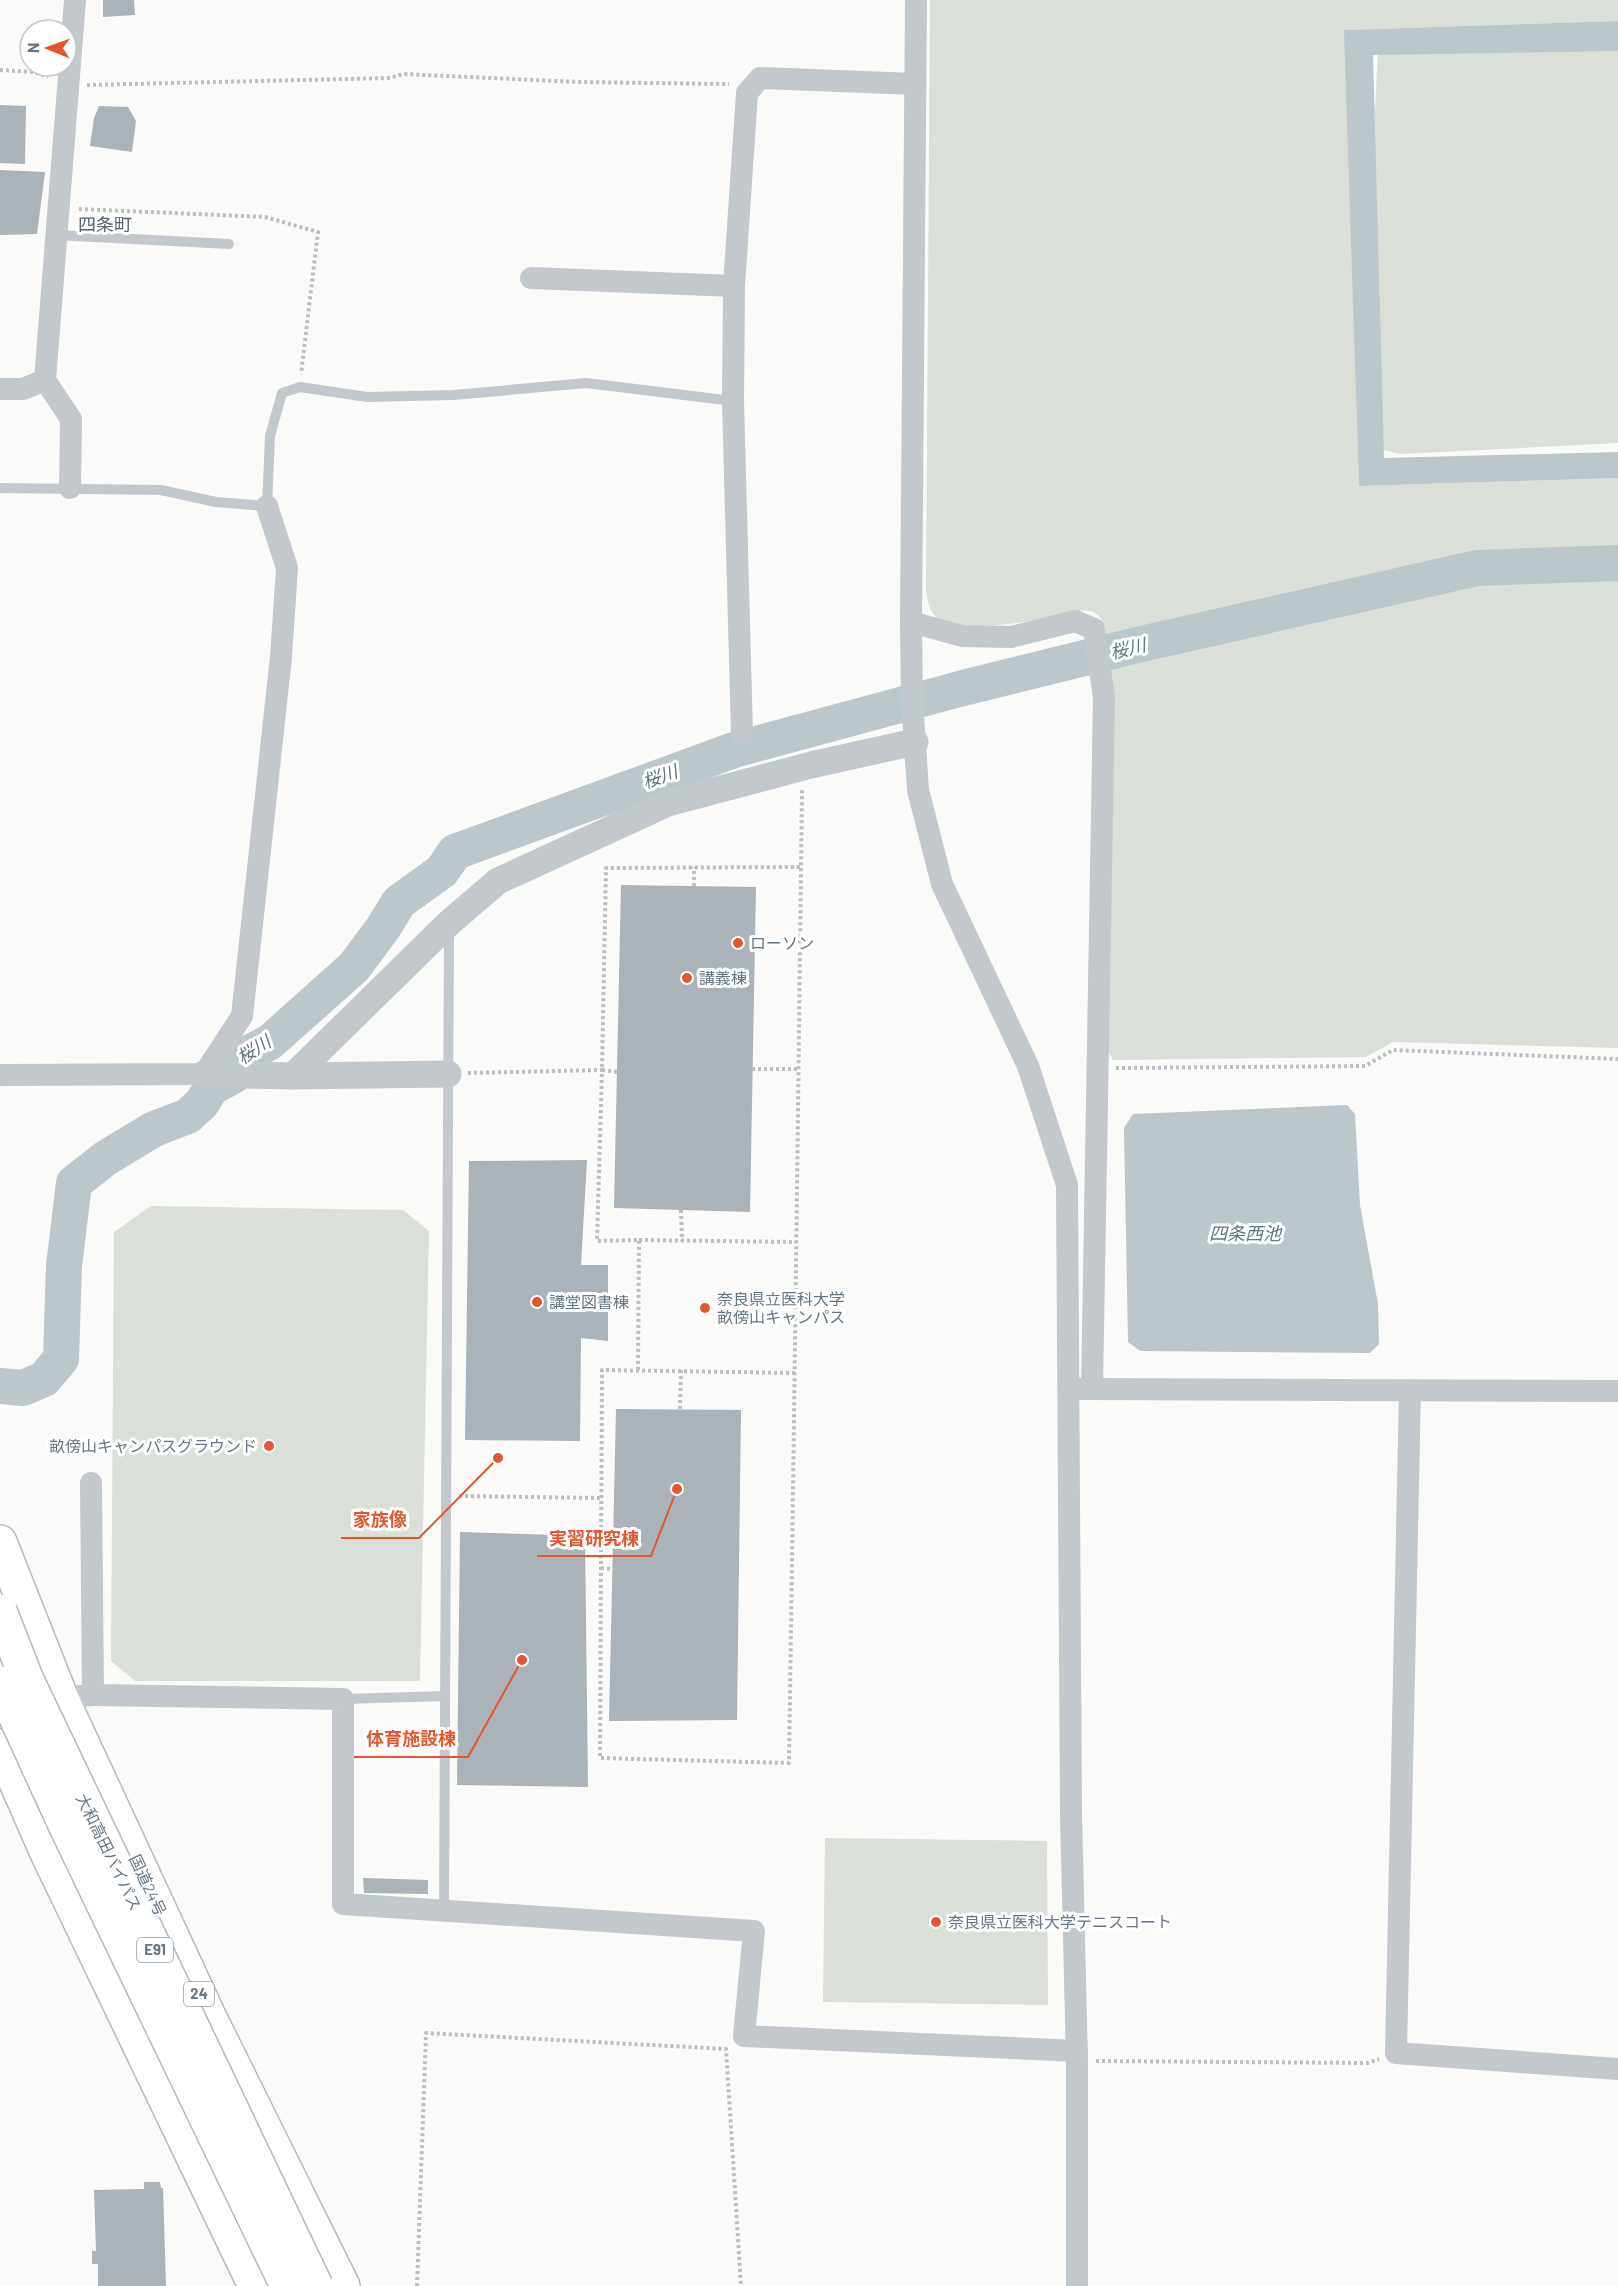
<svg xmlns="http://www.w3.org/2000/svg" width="1618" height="2286" font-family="Barlow,'Noto Sans JP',sans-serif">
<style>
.green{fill:#dadfd7}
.water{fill:#bbc7cb}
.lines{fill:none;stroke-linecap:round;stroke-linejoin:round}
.river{stroke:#bbc7cb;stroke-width:36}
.building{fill:#aab3b9}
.trunk-casing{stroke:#b4b9bd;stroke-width:36}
.path{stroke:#bbbfc2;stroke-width:4;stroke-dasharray:3 3;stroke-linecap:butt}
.service{stroke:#c3c8cc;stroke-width:10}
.minor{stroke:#c3c8cc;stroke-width:22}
.tertiary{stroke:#c3c8cc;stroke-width:27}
.trunk{stroke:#fff;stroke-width:33}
.trunk-bridge-casing{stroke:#b4b9bd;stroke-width:36;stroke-linecap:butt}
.trunk-bridge{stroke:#fff;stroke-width:33}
.poi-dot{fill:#e4572e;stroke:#fff;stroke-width:2}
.labels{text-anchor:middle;stroke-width:6;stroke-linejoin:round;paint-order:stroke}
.shield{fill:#fff;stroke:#939fa8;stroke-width:1.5}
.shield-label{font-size:15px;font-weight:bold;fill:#657683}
.poi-label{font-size:16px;fill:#657683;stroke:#fff;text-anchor:start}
.street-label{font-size:16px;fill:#657683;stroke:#fff}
.neighbourhood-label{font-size:18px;fill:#57646e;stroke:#fff}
.water-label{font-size:18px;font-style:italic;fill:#60757c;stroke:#fff}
.leader{fill:none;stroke:#e4572e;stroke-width:2}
.callout-dot{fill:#e4572e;stroke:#fff;stroke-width:2}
.callout-label{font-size:18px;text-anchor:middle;font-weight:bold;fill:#e4572e;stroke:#fff;stroke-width:6;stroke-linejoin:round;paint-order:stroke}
</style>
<rect width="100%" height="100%" fill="#fafaf8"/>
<g class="green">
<path d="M930,0h688v21l-273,9 14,456 259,-8v570l-225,-6 -27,15 -253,3 -6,-11 -2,-421c-3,-8 -6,-15 -14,-17 -12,-2 -25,2 -36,5 -27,6 -91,17 -115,4 -10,-6 -12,-18 -14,-28z"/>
<polygon points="1378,49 1618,50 1618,443 1400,454 1380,449 1374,132"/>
<polygon points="151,1206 403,1210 429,1231 420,1681 135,1681 111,1661 114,1232"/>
<polygon points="825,1838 1047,1841 1048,2005 823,2002"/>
</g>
<g class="water">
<polygon points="1618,21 1618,51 1373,55 1384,458 1618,452 1618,478 1359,486 1344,30"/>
<polygon points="1347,1105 1355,1114 1360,1205 1378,1304 1379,1344 1370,1353 1140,1351 1128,1342 1124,1128 1133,1114"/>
</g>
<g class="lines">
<polyline class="river" points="0,1386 23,1388 44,1379 61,1359 64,1266 74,1183 106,1158 154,1129 188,1116 202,1103 211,1088 233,1076 232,1062 270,1042 354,967 383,928 399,902 442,871 455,852 734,750 963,688 1137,645 1477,568 1618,563"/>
</g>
<g class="building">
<polygon points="103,0 134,0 135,15 103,17"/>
<polygon points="0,105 26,106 25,164 0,163"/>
<polygon points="99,106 128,107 136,121 132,152 90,146 94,118"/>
<polygon points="0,170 45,172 37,234 0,235"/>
<polygon points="621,885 756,887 750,1212 614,1208"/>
<polygon points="587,1160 581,1265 608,1265 608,1341 581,1338 580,1441 465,1440 469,1161"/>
<polygon points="616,1409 741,1410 737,1720 609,1721"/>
<polygon points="460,1532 585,1536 588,1787 457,1785"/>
<polygon points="363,1878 428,1880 428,1894 364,1893"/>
<polygon points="144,2182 160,2182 161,2188 163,2188 166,2286 98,2286 98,2264 92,2264 92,2251 96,2251 94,2190 144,2189"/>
</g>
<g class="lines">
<defs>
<g id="trunk">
<polyline points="0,1542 62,1699 209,2016 343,2286"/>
<polyline points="0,1746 47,1853 255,2286"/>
</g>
</defs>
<use href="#trunk" class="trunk-casing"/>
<g class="path">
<polyline points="0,70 34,72 48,77"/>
<polyline points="87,85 390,78 403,74 578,82 729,84"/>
<polyline points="79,209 265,217 318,232 301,374"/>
<polyline points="694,886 694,867"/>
<polyline points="1116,1068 1365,1066 1393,1050 1618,1059"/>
<polyline points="752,1069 799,1069"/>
<polyline points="617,1072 602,1070 606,868 801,867"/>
<polyline points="468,1073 602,1070 597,1241 639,1240 638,1371"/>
<polyline points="681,1210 682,1241"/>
<polyline points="639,1240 796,1242"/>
<path d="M795,1373l-193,-3 -2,388 189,5c5,-324 9,-649 13,-974"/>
<polyline points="680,1409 681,1370"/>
<polyline points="459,1496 601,1498"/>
<polyline points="601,1568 612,1569"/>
<polyline points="1096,2061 1368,2063 1379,2059"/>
<polyline points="417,2286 426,2033 726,2049 741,2286"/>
</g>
<g class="service">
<polyline points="56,235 229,244"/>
<polyline points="0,488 161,490 216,502 267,506 270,436 282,393 300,387 367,397 454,395 586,383 733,401"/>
<polyline points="343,1699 445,1696"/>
<polyline points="444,1910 449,930"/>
</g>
<g class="minor">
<polyline points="916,0 911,622 912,701 918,790 942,884 1028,1066 1067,1185 1071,1814 1077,2061 1077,2286"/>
<polyline points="531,278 734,286"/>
<polyline points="0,389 23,389 45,380"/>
<polyline points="70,488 71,419 45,380 75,0"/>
<polyline points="911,622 962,636 1011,637 1075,621 1094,629 1104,697 1092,1389"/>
<polyline points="742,734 733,401 734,286 747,93 760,78 915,84"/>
<polyline points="0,1075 204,1074 242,1016 281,657 287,568 267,506"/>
<polyline points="1077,1389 1618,1391"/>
<polyline points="1410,1390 1396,2053 1618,2069"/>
<polyline points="93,1695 343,1699 343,1904 754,1931 744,2036 1077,2051"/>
<polyline points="80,1696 93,1695 91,1483"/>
</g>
<g class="tertiary">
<polyline points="204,1074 293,1076 449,923 498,881 668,803 811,765 915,742"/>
<polyline points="293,1076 448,1074"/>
</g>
<use href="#trunk" class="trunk"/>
<defs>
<g id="trunk-bridge">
<polyline points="0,1611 27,1680 316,2286"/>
<polyline points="0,1683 67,1829 287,2286"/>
</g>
</defs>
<use href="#trunk-bridge" class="trunk-bridge-casing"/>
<use href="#trunk-bridge" class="trunk-bridge"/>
</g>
<g class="poi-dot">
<circle cx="738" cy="943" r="6"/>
<circle cx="687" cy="978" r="6"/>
<circle cx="537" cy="1302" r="6"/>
<circle cx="705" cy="1308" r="6"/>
<circle cx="269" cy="1446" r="6"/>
<circle cx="936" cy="1922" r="6"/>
</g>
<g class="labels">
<g class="shield">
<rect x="137" y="1938" width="36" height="24" rx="4.5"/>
<rect x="184" y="1982" width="30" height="24" rx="4.5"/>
</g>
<g class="shield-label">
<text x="155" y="1955">E91</text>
<text x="199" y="1999">24</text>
</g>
<g class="poi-label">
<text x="750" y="949">ローソン</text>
<text x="699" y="984">講義棟</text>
<text x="717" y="1305">奈良県立医科大学<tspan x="717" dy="18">畝傍山キャンパス</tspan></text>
<text x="549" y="1308">講堂図書棟</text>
<text x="257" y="1452" text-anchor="end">畝傍山キャンパスグラウンド</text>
<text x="948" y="1928">奈良県立医科大学テニスコート</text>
</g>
<g class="street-label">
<text transform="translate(109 1852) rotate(64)" y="6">大和高田バイパス</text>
<text transform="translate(148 1885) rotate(65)" y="6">国道24号</text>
</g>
<g class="neighbourhood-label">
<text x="105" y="231">四条町</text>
</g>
<g class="water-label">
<text transform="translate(1128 649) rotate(-13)" y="6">桜川</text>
<text transform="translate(660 777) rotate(-20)" y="6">桜川</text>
<text transform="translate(254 1050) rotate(-33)" y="6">桜川</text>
<text x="1245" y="1240">四条西池</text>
</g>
</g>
<path class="leader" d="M498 1458L419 1538H341M677 1489L651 1556H537M522 1660L468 1757H354"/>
<g class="callout-dot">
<circle cx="498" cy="1458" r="6"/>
<circle cx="677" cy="1489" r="6"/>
<circle cx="522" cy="1660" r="6"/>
</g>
<g class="callout-label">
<text x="380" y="1526">家族像</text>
<text x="594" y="1545">実習研究棟</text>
<text x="411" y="1745">体育施設棟</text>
</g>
<g transform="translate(48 48) rotate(271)"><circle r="28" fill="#ffffff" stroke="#c1c8cd" stroke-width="1.5"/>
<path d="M0-4.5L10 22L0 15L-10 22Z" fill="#e4572e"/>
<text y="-9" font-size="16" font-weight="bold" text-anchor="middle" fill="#657683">N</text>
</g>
</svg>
